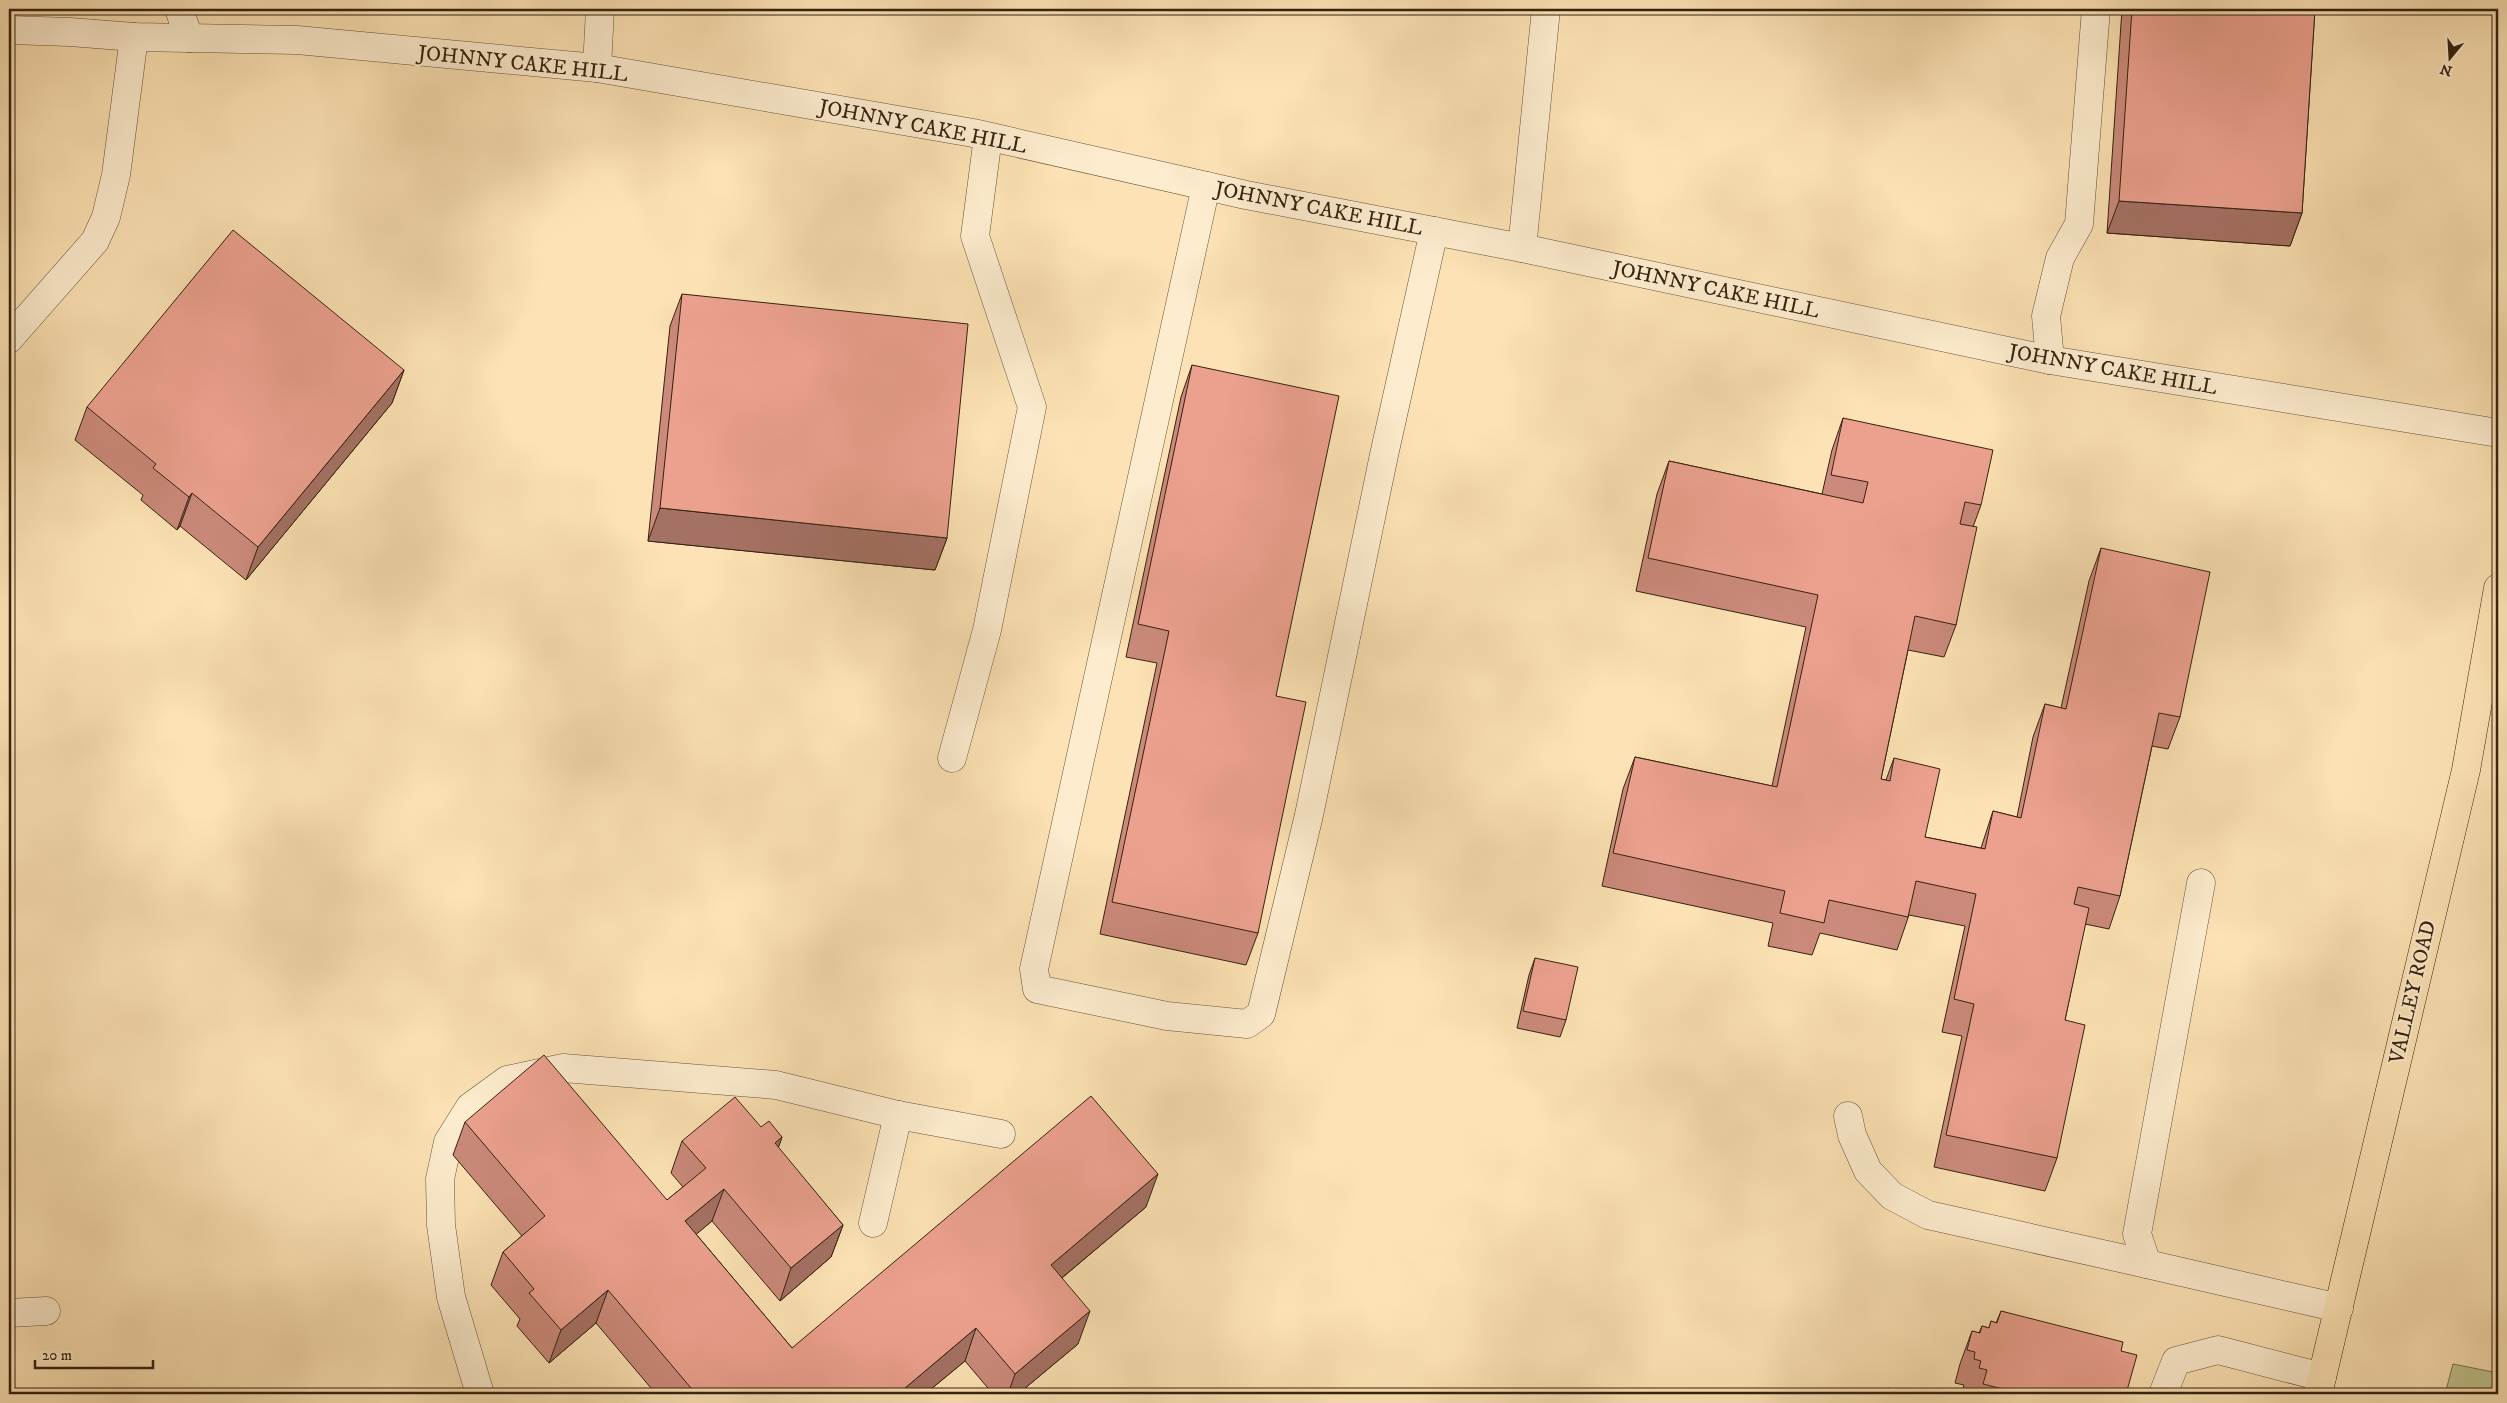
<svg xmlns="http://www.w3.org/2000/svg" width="2507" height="1403" font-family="'IM FELL DW Pica',serif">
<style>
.green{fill:#c1c38c;stroke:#7b724e}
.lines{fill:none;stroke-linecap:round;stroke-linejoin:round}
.minor-casing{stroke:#675239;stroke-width:29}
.major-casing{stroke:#352210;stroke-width:29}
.minor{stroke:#fdecce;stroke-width:28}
.major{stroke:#fce2b4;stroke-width:28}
.wall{fill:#cb8a7b;stroke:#352210}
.shaded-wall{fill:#a57164;stroke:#352210}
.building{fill:#eca18f;stroke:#352210}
.labels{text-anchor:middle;stroke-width:4;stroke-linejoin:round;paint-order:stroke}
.street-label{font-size:21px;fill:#352210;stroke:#fdecce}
</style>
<rect width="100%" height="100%" fill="#fce2b4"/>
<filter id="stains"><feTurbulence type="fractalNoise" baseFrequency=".004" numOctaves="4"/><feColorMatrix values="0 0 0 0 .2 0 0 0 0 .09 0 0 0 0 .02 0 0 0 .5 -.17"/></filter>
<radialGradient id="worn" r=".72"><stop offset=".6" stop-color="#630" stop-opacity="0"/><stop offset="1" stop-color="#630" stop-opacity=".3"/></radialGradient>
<polygon class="green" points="2453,1364 2498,1373 2498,1394 2445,1394"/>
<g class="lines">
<defs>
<g id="minor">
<polyline points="179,9 189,38"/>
<polyline points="9,30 70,32 134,37 297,40 597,68 973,133 1246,195 1522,248 2050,360 2498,433"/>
<polyline points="597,68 600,9"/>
<polyline points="1206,186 1034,969 1037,989 1167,1016 1247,1024 1261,1014 1309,815 1384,455 1434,231"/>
<polyline points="1522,248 1546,9"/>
<polyline points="9,339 95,241 106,217 116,175 134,37"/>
<polyline points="2050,360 2046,316 2060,258 2079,224 2096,9"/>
<polyline points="952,758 987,630 1032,407 975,236 988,137"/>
<polyline points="2201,883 2137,1234 2147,1264 2339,1308"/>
<polyline points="1848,1116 1852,1135 1868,1171 1892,1196 1928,1215 2147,1264"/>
<polyline points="873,1223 898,1115"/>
<polyline points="9,1313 46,1311"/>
<polyline points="480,1394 451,1297 441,1225 440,1179 448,1142 470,1107 507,1080 563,1068 776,1085 898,1115 1001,1134"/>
<polyline points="2163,1394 2176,1361 2218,1350 2322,1377"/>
</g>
<polyline id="major" points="2318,1394 2466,770 2498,588"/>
</defs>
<use href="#minor" class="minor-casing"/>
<use href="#major" class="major-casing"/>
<use href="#minor" class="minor"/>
<use href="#major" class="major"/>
</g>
<g class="wall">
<polygon points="2122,9 2315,9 2302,213 2290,246 2107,233"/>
<polygon points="682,294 947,538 935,570 648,541 670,326"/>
<polygon points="1192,365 1276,696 1258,933 1246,965 1100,934 1157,663 1126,657 1181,397"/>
<polygon points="404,370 392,403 246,580 180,526 177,530 141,500 143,495 75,440 87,407"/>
<polygon points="1843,418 1981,505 1973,527 1956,625 1944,657 1908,650 1881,779 1886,780 1894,758 1925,837 1981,848 1993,811 2017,817 2033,737 2045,704 2061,708 2089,581 2101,548 2180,717 2168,749 2152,746 2120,896 2109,929 2085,924 2065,1020 2057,1158 2045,1191 1934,1167 1962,1036 1942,1032 1965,926 1909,915 1897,950 1820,933 1812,955 1768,946 1773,923 1602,886 1623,789 1635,757 1772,786 1806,627 1636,591 1657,494 1669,461 1822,494 1832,450"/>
<polygon points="1535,958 1566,1020 1560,1037 1517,1028 1529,975"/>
<polygon points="465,1122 667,1200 683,1187 671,1173 682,1141 761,1127 782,1137 778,1148 843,1225 831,1257 780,1301 712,1221 696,1234 792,1348 1146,1207 1062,1278 1078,1344 1018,1394 993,1394 965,1361 925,1394 656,1394 596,1323 549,1363 517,1326 520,1319 491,1285 503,1252 522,1236 453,1155"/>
<polygon points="2001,1311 2121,1351 2126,1394 1969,1394 1969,1393 1962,1392 1964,1385 1955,1383 1960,1364 1972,1331 1979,1333 1982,1326 1989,1328 1991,1321 1996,1323"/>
</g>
<g class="shaded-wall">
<polygon points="2119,201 2302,213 2290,246 2107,233"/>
<polygon points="404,370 392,403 246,580 258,547"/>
<polygon points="192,493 180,526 177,530 189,497"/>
<polygon points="660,508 947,538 935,570 648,541"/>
<polygon points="782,1137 771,1169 775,1143"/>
<polygon points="1158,1174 1146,1207 1039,1297 1051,1265"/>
<polygon points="724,1189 712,1221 673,1254 685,1221"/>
<polygon points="843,1225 831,1257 780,1301 791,1268"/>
<polygon points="608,1290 596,1323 549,1363 561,1330"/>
<polygon points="1090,1311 1078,1344 1018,1394 1008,1394 1015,1374"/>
<polygon points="976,1328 965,1361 925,1394 898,1394"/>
</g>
<g class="building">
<polygon points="2132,9 2315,9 2302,213 2119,201"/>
<polygon points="233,230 404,370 258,547 192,493 189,497 153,468 156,464 87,407"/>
<polygon points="682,294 968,324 947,538 660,508"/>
<polygon points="1192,365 1339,396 1276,696 1306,702 1258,933 1112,902 1169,631 1138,624"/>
<polygon points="1843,418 1993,450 1981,505 1965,502 1960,524 1977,527 1956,625 1915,616 1881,779 1890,781 1894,758 1940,769 1925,837 1985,849 1993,811 2021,818 2045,704 2066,709 2101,548 2210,572 2180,717 2159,713 2120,896 2078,887 2074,904 2089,908 2065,1020 2085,1025 2057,1158 1946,1135 1974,1004 1954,999 1976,894 1916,881 1908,917 1829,900 1824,923 1780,913 1785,891 1613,853 1635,757 1777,787 1818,595 1648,558 1669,461 1863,503 1868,482 1831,475"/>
<polygon points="1535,958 1578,967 1566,1020 1523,1011"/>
<polygon points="544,1055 667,1200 706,1168 682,1141 735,1097 761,1127 769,1121 782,1137 775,1143 843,1225 791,1268 724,1189 685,1221 792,1348 1091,1096 1158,1174 1051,1265 1090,1311 1015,1374 976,1328 898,1394 696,1394 608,1290 561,1330 529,1293 534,1289 503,1252 545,1216 465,1122"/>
<polygon points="2001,1311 2123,1342 2121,1351 2137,1355 2126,1394 2023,1394 1983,1384 1987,1370 1979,1368 1981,1361 1974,1359 1975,1352 1967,1350 1972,1331 1980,1333 1982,1326 1989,1328 1991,1321 1997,1323"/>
<polygon points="1888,1388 1915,1394 1887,1394"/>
</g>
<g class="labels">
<g class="street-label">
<text transform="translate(523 63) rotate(6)" y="7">JOHNNY CAKE HILL</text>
<text transform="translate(923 126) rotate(11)" y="7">JOHNNY CAKE HILL</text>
<text transform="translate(1319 208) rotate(11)" y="7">JOHNNY CAKE HILL</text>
<text transform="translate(1716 289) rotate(12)" y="7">JOHNNY CAKE HILL</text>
<text transform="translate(2113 369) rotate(10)" y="7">JOHNNY CAKE HILL</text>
<text transform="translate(2412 992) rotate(-77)" y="7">VALLEY ROAD</text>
</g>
</g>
<rect width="2507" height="1403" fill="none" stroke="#fce2b4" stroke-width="30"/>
<rect x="10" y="10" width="2487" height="1383" fill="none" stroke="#352210" stroke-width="2.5"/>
<rect x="15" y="15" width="2477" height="1373" fill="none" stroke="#352210"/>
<g transform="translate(2450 58) rotate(198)" stroke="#fdecce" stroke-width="4" paint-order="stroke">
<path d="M0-4L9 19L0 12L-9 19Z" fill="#352210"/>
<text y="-8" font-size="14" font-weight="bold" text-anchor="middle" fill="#352210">N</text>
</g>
<path d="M35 1360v8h118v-8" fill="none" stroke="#352210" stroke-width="2.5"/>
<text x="42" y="1360" font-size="15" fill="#352210" stroke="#fdecce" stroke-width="4" paint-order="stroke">20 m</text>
<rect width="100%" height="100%" filter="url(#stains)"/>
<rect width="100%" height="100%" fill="url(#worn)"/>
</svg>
